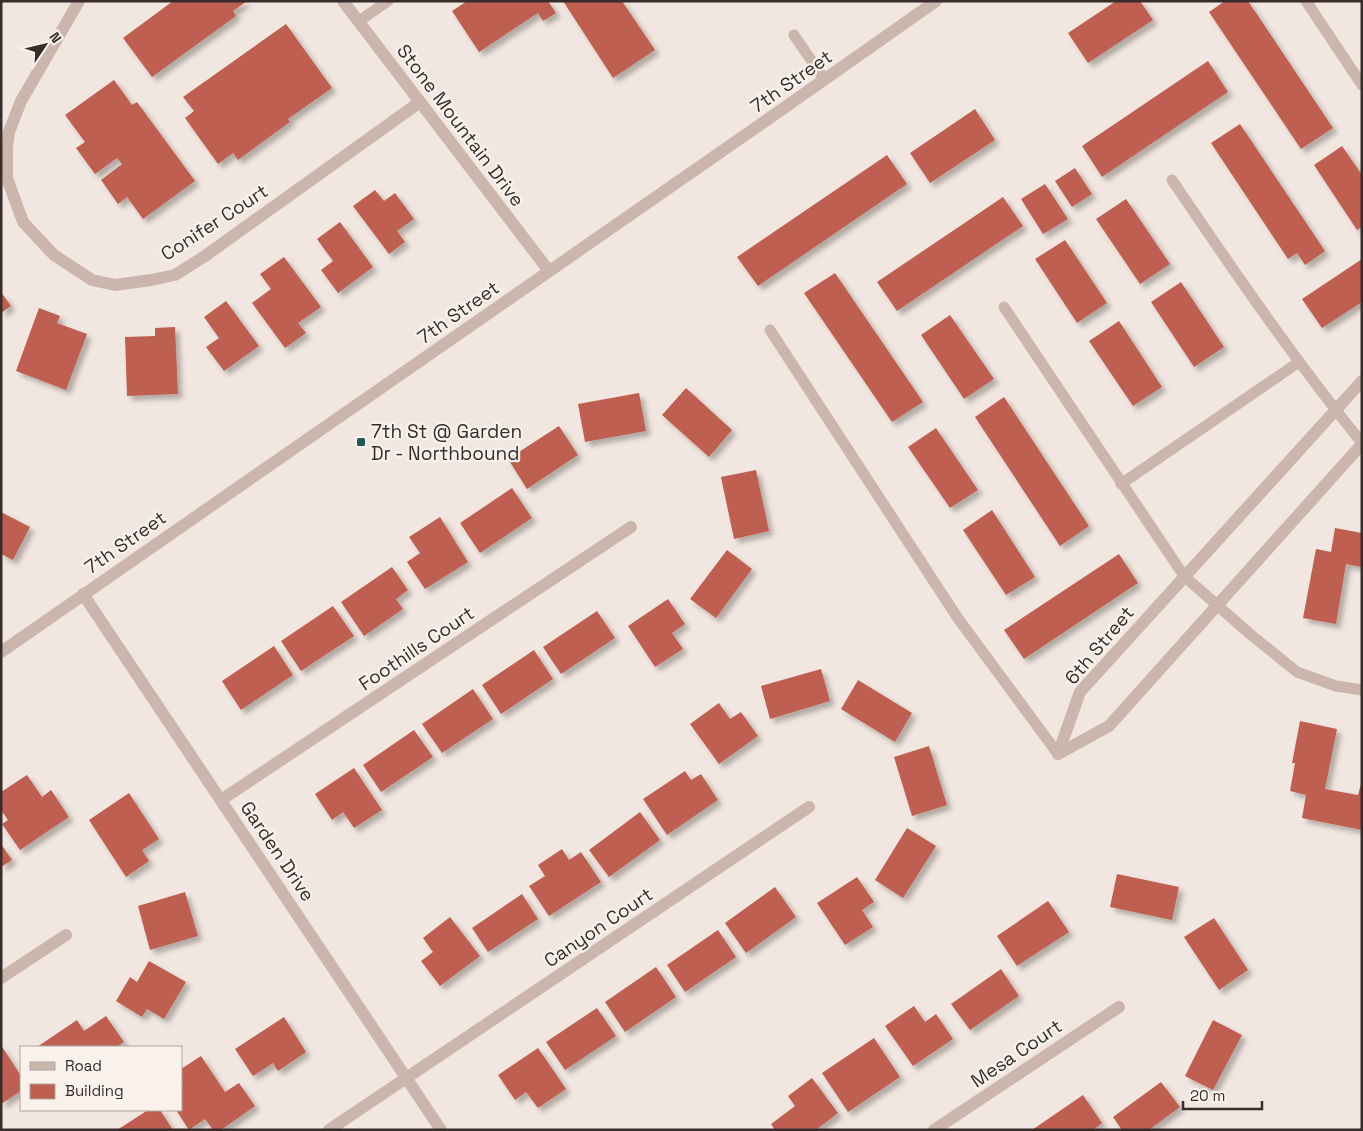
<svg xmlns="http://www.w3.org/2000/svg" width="1363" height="1131" font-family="'Space Grotesk',sans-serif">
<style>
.building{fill:#bf5f51;filter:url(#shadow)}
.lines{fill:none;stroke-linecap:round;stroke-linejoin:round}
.service{stroke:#cab6ac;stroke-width:11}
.minor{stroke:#cab6ac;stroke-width:12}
.tertiary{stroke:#cab6ac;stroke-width:12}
.poi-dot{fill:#225855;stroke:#f9f2ec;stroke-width:2}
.labels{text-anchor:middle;stroke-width:4.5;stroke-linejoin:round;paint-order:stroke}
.street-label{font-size:19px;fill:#382d2b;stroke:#f9f2ec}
.poi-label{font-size:19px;fill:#382d2b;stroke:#f9f2ec;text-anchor:start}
</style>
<defs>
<filter id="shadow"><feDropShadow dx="4.5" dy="4.5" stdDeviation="2.5" flood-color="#0004"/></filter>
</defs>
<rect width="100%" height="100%" fill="#f2e7e0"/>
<g class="building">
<polygon points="173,1 247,1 233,11 236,16 152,77 123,38"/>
<polygon points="467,1 548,1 556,13 543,21 538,13 479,52 452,11"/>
<polygon points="563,1 622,1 655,50 613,78"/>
<polygon points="1116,1 1140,1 1153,20 1088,63 1068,33"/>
<polygon points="1225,1 1248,1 1333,128 1301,149 1209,12"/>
<polygon points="286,24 332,88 288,119 290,122 238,160 233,153 218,164 185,118 194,111 183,97"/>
<polygon points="1208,61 1228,92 1102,177 1082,146"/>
<polygon points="114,80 132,105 137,102 195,181 143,219 127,197 118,204 101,180 122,164 117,158 95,174 76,148 85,142 65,115"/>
<polygon points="975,109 995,140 930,183 910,153"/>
<polygon points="1240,124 1325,251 1305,265 1297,253 1288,259 1211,143"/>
<polygon points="1342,146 1362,175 1362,227 1357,230 1314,165"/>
<polygon points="887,155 907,184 758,286 737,257"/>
<polygon points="1075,168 1092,194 1072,207 1055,181"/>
<polygon points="1045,184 1068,219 1043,234 1021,199"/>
<polygon points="375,190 384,201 395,193 414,219 397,231 405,242 389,254 353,206"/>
<polygon points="1003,197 1023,226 897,311 877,282"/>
<polygon points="1126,199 1170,264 1140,284 1096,219"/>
<polygon points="340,222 373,267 338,293 321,270 333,261 317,239"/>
<polygon points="1065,240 1107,303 1077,323 1035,259"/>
<polygon points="284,257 321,307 298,323 306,333 285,348 252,303 271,289 260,274"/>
<polygon points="1362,259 1362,302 1322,328 1302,299"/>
<polygon points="835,273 923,402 892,422 804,293"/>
<polygon points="1181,282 1224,347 1194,367 1151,302"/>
<polygon points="1,292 11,306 1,313"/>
<polygon points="226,301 259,346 224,371 206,347 219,338 204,317"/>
<polygon points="39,308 60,316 57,323 87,334 66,390 16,371"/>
<polygon points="950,315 994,379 964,399 921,335"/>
<polygon points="1119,321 1162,387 1133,406 1089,341"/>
<polygon points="175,327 178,394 127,396 125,337 155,336 155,328"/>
<polygon points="686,388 732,430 709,457 662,415"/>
<polygon points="639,393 646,431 585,442 578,404"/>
<polygon points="1004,397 1089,526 1060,546 975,417"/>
<polygon points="559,426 578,455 527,489 508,459"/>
<polygon points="936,428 978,490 950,508 908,447"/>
<polygon points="756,470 769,531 734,539 721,477"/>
<polygon points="512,488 532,518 480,553 460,523"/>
<polygon points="992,510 1035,577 1006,595 963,530"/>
<polygon points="1,512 30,527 13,560 1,554"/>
<polygon points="440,517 468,562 425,589 407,562 420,553 409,537"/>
<polygon points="1335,528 1362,533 1362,567 1346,564 1336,624 1303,618 1316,549 1331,552"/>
<polygon points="727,550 752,569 716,618 690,599"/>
<polygon points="1119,554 1138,583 1024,659 1004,630"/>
<polygon points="392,567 408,590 396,599 403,609 364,636 341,602"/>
<polygon points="668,599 685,624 672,633 683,649 655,667 628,626"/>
<polygon points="333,606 354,636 301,671 281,641"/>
<polygon points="597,611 615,638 561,674 543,647"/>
<polygon points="274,646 293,675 241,710 222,681"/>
<polygon points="534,650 553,679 501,714 482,685"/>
<polygon points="821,669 830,701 770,719 761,686"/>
<polygon points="858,680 912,713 895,742 841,709"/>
<polygon points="473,689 493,719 442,753 422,724"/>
<polygon points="719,703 730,719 741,712 758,736 719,764 690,724"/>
<polygon points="1300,721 1337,729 1325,789 1358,795 1362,780 1362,830 1302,818 1306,795 1290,791 1295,763 1292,763"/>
<polygon points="414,730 433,757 381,792 363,765"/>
<polygon points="929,746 947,805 912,816 894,757"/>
<polygon points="354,768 382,810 354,828 343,812 332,820 315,794"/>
<polygon points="685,771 691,780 701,774 718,800 667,835 643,799"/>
<polygon points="27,775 42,797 51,790 69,817 20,850 2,824 8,820 1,810 1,792"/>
<polygon points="129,793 159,839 142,850 149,861 126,877 89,820"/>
<polygon points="640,812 660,840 609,877 589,850"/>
<polygon points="907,828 936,846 903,898 875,880"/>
<polygon points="1,844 12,860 1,867"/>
<polygon points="562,849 569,860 581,852 601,882 549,916 529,886 545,876 538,865"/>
<polygon points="1117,874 1179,887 1172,920 1110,907"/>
<polygon points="857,877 874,902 862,910 873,927 845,945 817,903"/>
<polygon points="775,887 796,917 746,953 725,923"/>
<polygon points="185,892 198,936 150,950 138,906"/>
<polygon points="522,894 538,919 488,952 472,928"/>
<polygon points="1048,901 1069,932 1017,966 997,936"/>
<polygon points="450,917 480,956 440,986 421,961 433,952 423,938"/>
<polygon points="1214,918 1248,970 1219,990 1184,937"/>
<polygon points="718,930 736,957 685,992 667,965"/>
<polygon points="149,961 186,982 164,1019 147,1009 142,1017 116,1001 130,977 137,982"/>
<polygon points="656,967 676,997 625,1032 605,1002"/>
<polygon points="1001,969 1019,996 970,1030 951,1004"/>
<polygon points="914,1006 925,1022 936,1014 953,1039 913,1066 885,1026"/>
<polygon points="597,1008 616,1036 565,1070 546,1042"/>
<polygon points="106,1016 124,1042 116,1047 37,1047 77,1020 84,1031"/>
<polygon points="284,1017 306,1052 278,1071 273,1063 253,1076 235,1049"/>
<polygon points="1213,1020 1242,1035 1213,1090 1185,1076"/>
<polygon points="874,1038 900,1077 848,1112 822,1073"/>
<polygon points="1,1045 21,1076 21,1091 1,1104"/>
<polygon points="538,1048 566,1089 538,1108 526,1092 515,1100 498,1075"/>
<polygon points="201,1056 225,1092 239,1083 255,1106 221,1130 213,1130 205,1119 189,1130 176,1110 181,1110 181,1084 183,1083 181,1080 181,1069"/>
<polygon points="812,1078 838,1113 816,1130 775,1130 771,1124 795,1106 788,1096"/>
<polygon points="1161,1082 1180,1107 1149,1130 1122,1130 1113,1117"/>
<polygon points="1083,1095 1102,1123 1093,1130 1032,1130"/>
<polygon points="148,1110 160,1110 173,1130 117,1130"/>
</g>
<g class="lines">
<g class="service">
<polyline points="1306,1 1362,85"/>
<polyline points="359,21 388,1"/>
<polyline points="794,35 824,79"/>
<path d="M1172,180c61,90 122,179 190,263"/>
<polyline points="1004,307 1184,576 1250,634 1297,672 1336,686 1362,690"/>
<polyline points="770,330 957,617 1058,754"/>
<polyline points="1121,484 1299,362"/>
</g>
<g class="minor">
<polyline points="79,1 21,101 9,132 7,147 7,178 23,222 54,255 92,280 115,285 151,280 175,275 205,256 420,102"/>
<polyline points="1058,754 1080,692 1362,381"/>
<polyline points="1058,754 1109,726 1362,444"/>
<polyline points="221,800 631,527"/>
<polyline points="1,978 66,935"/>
<polyline points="329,1130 809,807"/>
<polyline points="934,1130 1119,1007"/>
</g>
<g class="tertiary">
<polyline points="343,1 549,271"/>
<polyline points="83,594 441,1130"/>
<polyline points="1,652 764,122 936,1"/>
</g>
</g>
<rect class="poi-dot" x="356" y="437" width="10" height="10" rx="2.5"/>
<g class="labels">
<g class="street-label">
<text transform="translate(791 81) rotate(-35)" y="7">7th Street</text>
<text transform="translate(461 125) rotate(53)" y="7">Stone Mountain Drive</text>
<text transform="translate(214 222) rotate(-33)" y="7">Conifer Court</text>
<text transform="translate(458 312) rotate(-35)" y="7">7th Street</text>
<text transform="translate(125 542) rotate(-35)" y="7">7th Street</text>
<text transform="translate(1099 645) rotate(-50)" y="7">6th Street</text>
<text transform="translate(416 648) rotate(-34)" y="7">Foothills Court</text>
<text transform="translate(278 851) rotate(56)" y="7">Garden Drive</text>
<text transform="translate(598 927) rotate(-34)" y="7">Canyon Court</text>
<text transform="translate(1016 1053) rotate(-34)" y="7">Mesa Court</text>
</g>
<g class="poi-label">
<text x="371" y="438">7th St @ Garden<tspan x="371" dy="22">Dr - Northbound</tspan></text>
</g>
</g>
<rect width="1363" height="1131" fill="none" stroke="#382d2b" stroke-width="5"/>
<rect x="20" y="1046" width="162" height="65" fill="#f9f2ec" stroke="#aca39f"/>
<rect x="30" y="1062" width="25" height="8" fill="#cab6ac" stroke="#aca39f"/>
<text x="65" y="1071" font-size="15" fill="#382d2b">Road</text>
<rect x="30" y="1084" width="25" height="15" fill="#bf5f51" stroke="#aca39f"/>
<text x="65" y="1096" font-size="15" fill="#382d2b">Building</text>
<g transform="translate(45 45) rotate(55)" stroke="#f9f2ec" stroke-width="4" paint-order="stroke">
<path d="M0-4L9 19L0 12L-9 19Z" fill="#382d2b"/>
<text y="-8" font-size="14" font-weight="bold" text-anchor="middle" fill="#382d2b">N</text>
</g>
<path d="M1183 1101v8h79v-8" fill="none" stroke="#382d2b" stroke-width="2.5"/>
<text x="1190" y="1101" font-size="15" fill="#382d2b" stroke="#f9f2ec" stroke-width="4" paint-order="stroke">20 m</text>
</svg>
